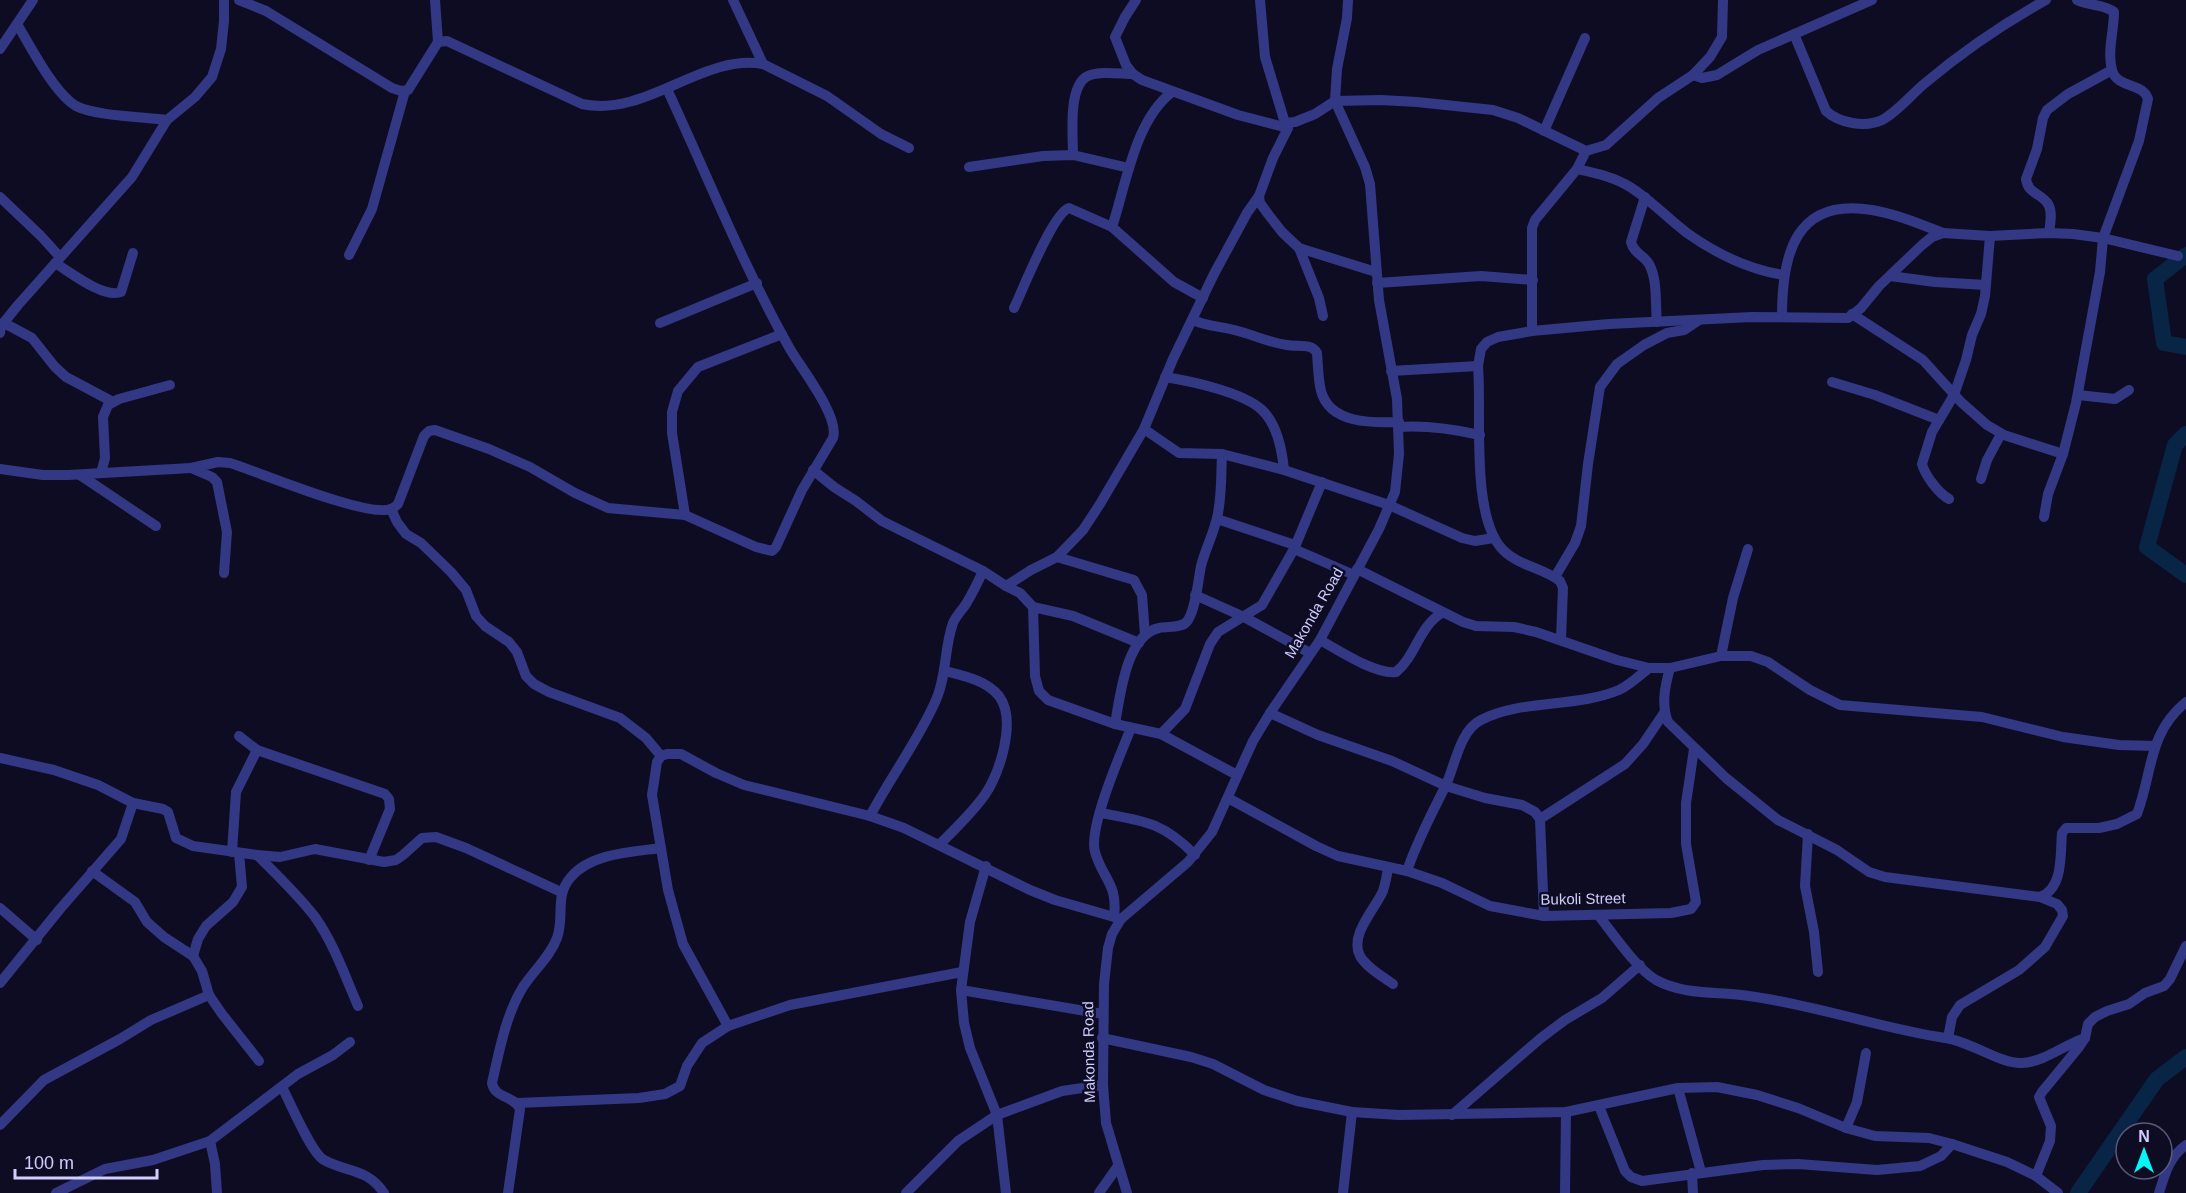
<svg xmlns="http://www.w3.org/2000/svg" width="2186" height="1193" font-family="Helvetica,sans-serif">
<style>
.lines{fill:none;stroke-linecap:round;stroke-linejoin:round}
.river{stroke:#082546;stroke-width:16}
.minor{stroke:#333885;stroke-width:10}
.labels{text-anchor:middle;stroke-width:5;stroke-linejoin:round;paint-order:stroke}
.street-label{font-size:15px;fill:#cfceff;stroke:#0e0c23}
</style>
<rect width="100%" height="100%" fill="#0e0c23"/>
<g class="lines">
<g class="river">
<polyline points="2186,255 2155,279 2164,343 2186,347"/>
<polyline points="2186,434 2175,445 2147,547 2186,575"/>
<polyline points="2078,1193 2157,1079 2186,1057"/>
</g>
<g class="minor">
<path d="M239,0l27,11 126,77 9,3 7,-1 30,-48 9,-1 135,63c63,14 121,-51 181,-40l64,32 54,38 28,14"/>
<polyline points="435,0 438,42"/>
<polyline points="733,0 763,64"/>
<polyline points="1136,0 1125,17 1115,37 1126,65 1133,74 1142,80 1238,115 1288,128 1285,123 1295,122 1315,114 1335,101 1381,100 1417,102 1493,110 1518,118 1586,151 1606,145 1658,98 1693,75 1710,57 1722,37 1723,0"/>
<polyline points="1260,0 1265,57 1285,123"/>
<path d="M17,24c14,23 37,69 59,82 19,10 68,11 91,14"/>
<path d="M1794,34l32,77c13,12 39,17 56,9 14,-7 30,-26 42,-36 38,-32 79,-60 122,-84"/>
<polyline points="0,49 33,0"/>
<polyline points="1693,75 1702,78 1717,75 1758,50 1872,0"/>
<polyline points="1544,131 1585,38"/>
<path d="M1073,155c0,-19 -5,-66 13,-78 12,-7 34,-3 47,-3"/>
<polyline points="969,167 1043,156 1073,155 1129,168"/>
<path d="M1577,169c18,4 37,8 53,18 21,13 37,31 57,46 28,20 63,37 97,42"/>
<polyline points="1259,196 1260,203 1268,214 1282,232 1299,248 1376,272"/>
<polyline points="0,197 40,235 60,257"/>
<path d="M1645,197l-14,45c3,12 13,13 18,22 9,16 6,41 8,58"/>
<path d="M1112,227c14,-42 23,-107 60,-135"/>
<path d="M2049,233c1,-9 4,-21 -1,-29 -7,-11 -20,-10 -22,-25l11,-30 6,-31 4,-8 21,-16 44,-24"/>
<polyline points="1299,248 1319,298 1323,316"/>
<polyline points="349,255 372,209 405,91"/>
<path d="M55,263c15,9 49,36 66,29l12,-39"/>
<polyline points="1890,276 1935,282 1986,285"/>
<polyline points="1377,283 1481,276 1533,280"/>
<path d="M1014,308c9,-19 39,-95 55,-100l43,19 62,55 29,16"/>
<polyline points="1852,314 1923,360 1961,402 1987,425 2004,435 2063,454"/>
<path d="M1782,316c0,-61 13,-119 90,-106 24,4 48,14 71,23"/>
<path d="M1193,320c15,7 29,6 45,11 16,4 32,12 49,14 11,2 25,-2 30,8 1,12 1,26 4,38 9,33 51,32 78,31"/>
<polyline points="4,323 32,338 55,367 66,377 113,402"/>
<polyline points="660,323 757,283"/>
<polyline points="1532,331 1532,228 1535,220 1577,169 1586,151"/>
<polyline points="0,333 1,326 18,305 132,177 167,120 195,97 212,77 221,49 224,21 224,0"/>
<polyline points="1391,371 1478,366"/>
<path d="M1165,377c25,4 78,15 97,33 15,14 20,39 22,60"/>
<polyline points="1832,382 1875,395 1939,420"/>
<polyline points="2078,395 2115,399 2129,390"/>
<path d="M1399,427c28,-2 54,2 81,8"/>
<polyline points="1144,429 1179,453 1222,454 1284,470 1389,505 1462,538 1475,541 1494,538"/>
<polyline points="191,468 212,477 217,482 227,532 224,573"/>
<path d="M0,469l43,6h25l123,-7 27,-6 12,1c29,9 137,55 161,46 1,0 6,-4 7,-5l26,-68 5,-5 6,-1 54,19 41,18 45,26 33,15 77,7 71,32 16,4 4,-4 26,-57 31,-52c7,-21 -32,-70 -43,-89 -47,-83 -83,-174 -123,-260"/>
<polyline points="813,470 834,487 856,501 882,521 983,571 1006,586 1020,593 1033,607 1035,676 1039,691 1048,700 1115,724 1161,734 1237,775"/>
<polyline points="101,473 105,458 103,417 108,405 119,399 170,385"/>
<polyline points="80,475 156,526"/>
<polyline points="1981,479 1987,460 2001,434"/>
<path d="M1949,499c-11,-6 -24,-24 -27,-35l10,-32 22,-37 12,-35 6,-25 9,-21 4,-18 5,-60"/>
<polyline points="391,509 397,522 406,534 421,543 451,572 466,590 476,616 485,626 509,642 517,652 526,676 534,684 549,692 620,718 646,738 661,756"/>
<polyline points="685,515 672,433 672,412 678,391 698,367 782,334"/>
<path d="M2044,517l4,-23 15,-40 13,-51 24,-131 3,-34 36,-97 9,-42c-5,-17 -31,-10 -36,-29 -5,-19 2,-39 2,-58 -10,-8 -25,-6 -37,-12"/>
<polyline points="1217,519 1295,545"/>
<polyline points="1294,549 1354,575"/>
<polyline points="1057,557 1134,580 1142,595 1145,635"/>
<polyline points="1357,569 1463,622 1476,626 1514,627 1536,632 1617,660 1649,668 1670,668 1721,656 1751,656 1768,662 1810,690 1840,705 1982,717 2063,737 2119,745 2155,746"/>
<polyline points="1555,577 1575,543 1581,526 1588,464 1600,387 1617,364 1644,345 1667,333 1684,330 1699,320"/>
<polyline points="1006,586 1031,570 1057,557 1083,530 1100,504 1144,429 1173,359 1214,274 1247,213 1259,196 1273,158 1288,128"/>
<polyline points="1195,595 1244,617 1310,653"/>
<polyline points="1033,607 1073,616 1139,643"/>
<path d="M1561,639l2,-51 -3,-7c-17,-13 -41,-15 -57,-31 -33,-34 -21,-137 -25,-184l3,-17 6,-7 11,-5 34,-6 77,-7 143,-7 96,1 13,-10 18,-22 43,-41 10,-8 11,-4 47,3 59,-3 24,1 30,4 75,18"/>
<path d="M1320,640c18,10 56,35 76,32 20,-16 23,-46 46,-59"/>
<polyline points="1721,656 1733,598 1748,549"/>
<path d="M1670,668c-5,18 -9,36 -2,54l58,56 52,42 59,30 32,22 16,5 155,20c24,-9 20,-43 22,-64l4,-5h33l18,-4 20,-10c16,-43 11,-81 49,-112"/>
<polyline points="1270,713 1318,735 1392,761 1446,786 1485,798 1522,805 1535,812 1540,819 1544,916"/>
<path d="M1115,724c5,-27 11,-89 44,-96 9,-2 24,1 29,-8 8,-12 10,-39 13,-54 4,-16 12,-31 16,-48 5,-21 4,-43 5,-64"/>
<polyline points="1161,734 1185,709 1210,644 1218,632 1262,605 1294,549 1322,482"/>
<polyline points="239,736 257,750 385,794 389,799 390,809 369,860"/>
<polyline points="0,758 54,770 98,785 133,803 163,809 168,812 176,838 193,846 257,855 280,857 315,849 384,862 396,860 403,855 422,838 436,837 466,848 561,892"/>
<polyline points="1228,798 1316,846 1338,856 1407,871 1442,883 1490,906 1544,916 1671,913 1691,909 1696,902 1686,844 1686,803 1694,749"/>
<path d="M1101,813c43,8 62,9 94,42"/>
<path d="M870,816c21,-40 48,-75 66,-116 11,-25 8,-52 17,-77 3,-7 9,-13 13,-19 6,-10 12,-22 17,-33"/>
<polyline points="1540,819 1625,764 1643,744 1664,713"/>
<polyline points="1808,834 1805,886 1814,932 1818,972"/>
<path d="M940,844c15,-15 31,-30 44,-48 16,-22 33,-76 15,-100 -13,-16 -35,-20 -54,-25"/>
<polyline points="232,852 236,792 257,750"/>
<path d="M257,855c20,20 41,40 58,62 19,27 30,59 43,89"/>
<polyline points="986,866 970,922 961,990 964,1023 970,1048 997,1115 1006,1193"/>
<path d="M1388,868c-1,8 -3,16 -5,23 -8,18 -34,44 -23,65 7,12 22,20 33,28"/>
<polyline points="92,871 135,902 147,922 164,937 193,956 202,971 209,995 222,1014 259,1061"/>
<path d="M1407,871c10,-30 24,-56 38,-84 10,-20 14,-56 36,-67 40,-21 95,-12 138,-30 11,-5 21,-15 30,-22"/>
<polyline points="0,908 37,940"/>
<path d="M1599,916c14,18 38,53 57,64 30,16 62,11 93,16 67,9 130,32 196,42 25,3 55,26 77,25 22,-1 42,-18 63,-25"/>
<path d="M1114,917c4,-34 -11,-37 -19,-65 -7,-24 26,-99 36,-124"/>
<polyline points="193,956 198,939 206,926 233,902 242,887 239,853"/>
<polyline points="0,983 60,909 121,839 133,803"/>
<polyline points="961,990 1103,1014"/>
<polyline points="728,1026 683,944 668,890 652,795 657,762 661,756 667,754 681,754 716,773 744,785 870,816 904,828 1030,890 1055,900 1121,919"/>
<polyline points="1102,1038 1191,1057 1213,1064 1264,1090 1297,1101 1352,1112 1399,1115 1566,1112 1678,1088 1717,1087 1757,1095 1798,1108 1846,1128 1875,1136 1929,1138 1952,1144 2007,1162 2036,1176 2058,1193"/>
<polyline points="1948,1038 1952,1017 1960,1005 2019,970 2045,947 2063,916 2062,910 2057,904 2040,897"/>
<path d="M282,1087c8,15 29,66 42,73 24,13 43,8 60,33"/>
<polyline points="1678,1088 1701,1172"/>
<polyline points="517,1103 639,1098 665,1094 680,1086 687,1066 702,1043 728,1026 790,1005 962,972"/>
<polyline points="1599,1106 1625,1171 1631,1177 1642,1181 1763,1165 1798,1164 1877,1170 1920,1166 1941,1156 1952,1144"/>
<polyline points="1452,1115 1541,1038 1565,1020 1602,998 1640,965"/>
<polyline points="0,1125 44,1080 120,1039 151,1020 209,995"/>
<polyline points="1846,1128 1857,1102 1866,1053"/>
<polyline points="210,1141 215,1164 217,1193"/>
<polyline points="1692,1173 1693,1193"/>
<polyline points="2036,1176 2050,1141 2051,1126 2039,1097 2042,1092 2079,1047 2085,1038 2088,1024 2095,1017 2107,1011 2129,1004 2145,993 2164,986 2170,979 2186,946"/>
<polyline points="56,1193 105,1169 153,1160 210,1141 298,1074 333,1055 350,1042"/>
<path d="M508,1193l12,-84c-6,-14 -25,-10 -28,-26 7,-31 14,-69 31,-96 11,-17 27,-30 34,-49 8,-22 -3,-42 14,-61 20,-24 61,-25 90,-29"/>
<polyline points="906,1193 958,1141 997,1115 1062,1091 1103,1085"/>
<polyline points="1099,1193 1118,1166"/>
<polyline points="1127,1193 1106,1123 1103,1085 1104,984 1108,948 1112,934 1121,919 1188,862 1212,832 1253,741 1270,713 1320,640 1379,529 1395,492 1399,454 1397,399 1379,300 1370,184 1365,167 1335,101 1337,69 1347,18 1348,0"/>
<polyline points="1343,1193 1352,1112"/>
<polyline points="1565,1193 1566,1112"/>
<path d="M2159,1193c6,-19 10,-36 27,-48"/>
</g>
</g>
<g class="labels">
<g class="street-label">
<text transform="translate(1314 613) rotate(-60)" y="5">Makonda Road</text>
<text transform="translate(1583 899) rotate(-1)" y="5">Bukoli Street</text>
<text transform="translate(1089 1052) rotate(-91)" y="5">Makonda Road</text>
</g>
</g>
<g transform="translate(2144 1151)"><circle r="28" fill="#0e0c23" stroke="#5b5a7b" stroke-width="1.5"/>
<path d="M0-4.5L10 22L0 15L-10 22Z" fill="#00f8f9"/>
<text y="-9" font-size="16" font-weight="bold" text-anchor="middle" fill="#cfceff">N</text>
</g>
<path d="M15 1169v9h142v-9" fill="none" stroke="#cfceff" stroke-width="3"/>
<text x="24" y="1169" font-size="18" fill="#cfceff" stroke="#0e0c23" stroke-width="4.5" paint-order="stroke">100 m</text>
</svg>
